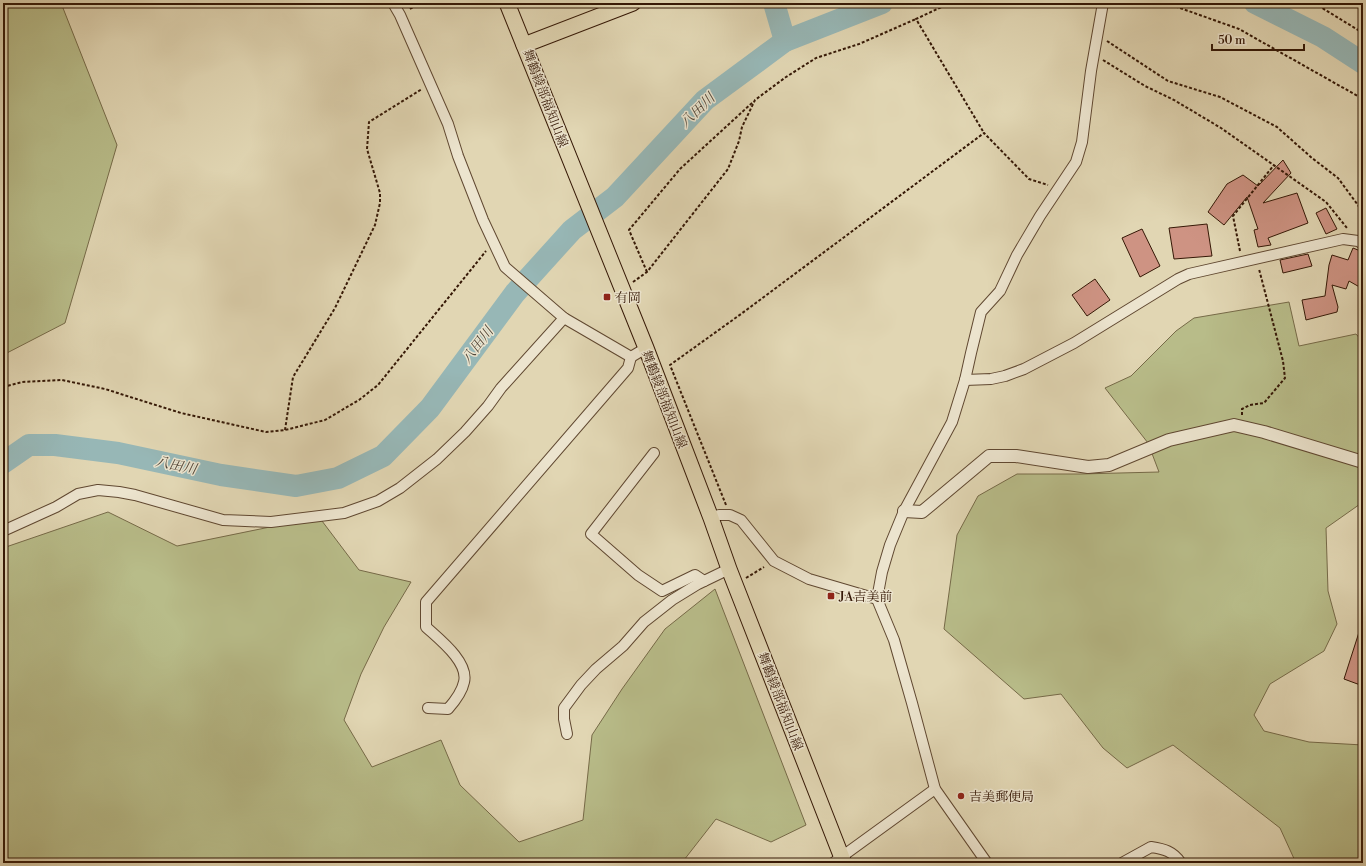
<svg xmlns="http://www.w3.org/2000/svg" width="1366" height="866" font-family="'Libre Bodoni','Noto Serif JP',serif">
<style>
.green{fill:#b8bc89;stroke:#766a48}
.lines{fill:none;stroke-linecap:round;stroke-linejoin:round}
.river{stroke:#97b7b6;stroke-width:22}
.building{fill:#ce9383;stroke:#351806}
.minor-casing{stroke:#604831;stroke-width:12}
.tertiary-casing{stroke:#604831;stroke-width:14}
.primary-casing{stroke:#351806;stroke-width:17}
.path{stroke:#351806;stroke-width:2;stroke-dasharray:3 2;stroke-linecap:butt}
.minor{stroke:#ece4ce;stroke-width:10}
.tertiary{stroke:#ece4ce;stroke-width:12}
.primary{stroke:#e1d6b3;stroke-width:15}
.poi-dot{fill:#8f2418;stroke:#ece4ce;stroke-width:1.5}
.labels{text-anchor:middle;stroke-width:3;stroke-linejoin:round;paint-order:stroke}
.street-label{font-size:13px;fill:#351806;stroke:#ece4ce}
.poi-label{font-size:13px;fill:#351806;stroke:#ece4ce;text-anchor:start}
.water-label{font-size:14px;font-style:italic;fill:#52483b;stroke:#ece4ce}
</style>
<rect width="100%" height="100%" fill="#e1d6b3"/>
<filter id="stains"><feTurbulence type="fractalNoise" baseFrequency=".005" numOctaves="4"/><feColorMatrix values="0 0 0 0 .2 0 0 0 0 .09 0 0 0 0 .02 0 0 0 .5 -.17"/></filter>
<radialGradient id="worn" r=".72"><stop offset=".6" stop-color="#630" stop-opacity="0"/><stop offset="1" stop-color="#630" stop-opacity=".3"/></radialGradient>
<g class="green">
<polygon points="3,3 61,3 117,145 65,323 3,355"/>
<polygon points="1289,302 1299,346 1356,334 1363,342 1363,502 1326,528 1328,591 1337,624 1324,651 1270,684 1254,715 1264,731 1309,742 1363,745 1363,863 1296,863 1280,828 1173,745 1127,768 1103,748 1061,694 1024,699 944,629 957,535 978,496 1017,474 1080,474 1159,472 1148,443 1105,388 1131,376 1176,331 1194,318"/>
<polygon points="108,512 177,546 319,517 359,570 411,582 384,627 361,674 344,720 372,767 441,740 460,785 519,842 583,820 592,735 622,689 665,629 715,589 806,825 771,842 716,819 684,860 685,863 3,863 3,548"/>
</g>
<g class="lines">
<g class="river">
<polyline points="774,3 785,41"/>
<polyline points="1255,3 1323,37 1363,63"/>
<polyline points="3,463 29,445 55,445 118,453 221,475 296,486 338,478 383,456 430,408 515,293 572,230 615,197 705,100 785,41 882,3"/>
</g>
</g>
<g class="building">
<polygon points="1283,160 1291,173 1263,203 1297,193 1308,223 1268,238 1271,245 1258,247 1254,230 1258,229 1247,197 1224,225 1208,212 1227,184 1243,175 1258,186"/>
<polygon points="1326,208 1337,229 1326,234 1316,213"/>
<polygon points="1207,224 1212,256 1174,259 1169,228"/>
<polygon points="1142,229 1160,266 1140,277 1122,238"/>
<polygon points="1353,248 1363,252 1363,289 1349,281 1346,289 1332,285 1338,307 1337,312 1306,320 1302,300 1325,296 1329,265 1332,255 1348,260"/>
<polygon points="1308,254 1312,266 1283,273 1280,260"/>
<polygon points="1095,279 1110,300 1087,316 1072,295"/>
<polygon points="1361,626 1363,626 1363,686 1344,679"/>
</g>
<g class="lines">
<defs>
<g id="minor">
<polyline points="393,3 400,15 448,124 458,156 483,220 505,267 564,318 631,357 646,348"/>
<polyline points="965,380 991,379 1005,376 1024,369 1074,343 1178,279 1189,274 1343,239 1358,241 1363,244"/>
<polyline points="654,453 591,534 638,575 662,591 695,575 704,581"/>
<polyline points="711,518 719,515 730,515 741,520 774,561 809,579 877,599"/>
<polyline points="3,531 56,507 78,494 98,490 119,492 135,495 223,520 271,522 344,513 378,501 400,488 437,459 465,432 488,406 501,388 564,318"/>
<path d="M428,708l20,1c7,-8 14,-17 16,-27 5,-20 -25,-43 -38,-55v-25l202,-234 3,-11"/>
<polyline points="567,734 564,719 564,708 581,685 596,669 623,646 644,622 672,600 698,584 729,569"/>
<polyline points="833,863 935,789"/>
<polyline points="987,863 935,789 912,703 894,640 877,599 882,572 890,545 904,511 952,422 965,380 971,353 981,312 1000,291 1017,255 1040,216 1076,162 1082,142 1091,71 1103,3"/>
<path d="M1122,863l29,-16c13,2 22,4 30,16"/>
</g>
<polyline id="tertiary" points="904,511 922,512 989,456 1016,456 1088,467 1109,465 1169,440 1234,425 1264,432 1363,462"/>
<g id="primary">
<polyline points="507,3 646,348 711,518 729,569 844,863"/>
<polyline points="524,45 633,3"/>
</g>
</defs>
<use href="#minor" class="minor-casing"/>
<use href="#tertiary" class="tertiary-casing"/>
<use href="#primary" class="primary-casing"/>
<g class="path">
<polyline points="950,3 916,19 984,133"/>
<polyline points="1166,3 1239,29 1363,99"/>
<polyline points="1314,3 1363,33"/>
<polyline points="410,9 420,3"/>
<polyline points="1107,41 1168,81 1220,97 1277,127 1312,158 1338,178 1363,212"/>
<polyline points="1103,60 1145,86 1174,100 1221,128 1326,202 1347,228"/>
<polyline points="1240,251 1233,216 1274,165"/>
<polyline points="647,272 629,230 680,169 753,102"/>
<polyline points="633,282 647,272 728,169 739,141 742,127 755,100 786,77 816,58 859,44 916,19"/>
<polyline points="3,387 22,382 62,380 105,389 181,413 266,432 285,430 325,420 359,400 378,385 486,251"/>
<polyline points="1242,415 1242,409 1250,405 1264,403 1285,378 1283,361 1259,269"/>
<polyline points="285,430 293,377 335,308 375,225 380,203 380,193 367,149 369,122 422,89"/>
<polyline points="726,505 670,365 741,314 984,133 1029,179 1048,185"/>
<polyline points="746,578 764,567"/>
</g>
<use href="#minor" class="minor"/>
<use href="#tertiary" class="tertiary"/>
<use href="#primary" class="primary"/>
</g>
<g class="poi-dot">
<rect x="603" y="293" width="8" height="8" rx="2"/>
<rect x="827" y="592" width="8" height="8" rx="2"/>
<circle cx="961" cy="796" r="4"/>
</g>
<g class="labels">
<g class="street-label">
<text transform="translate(546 98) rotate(69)" y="5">舞鶴綾部福知山線</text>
<text transform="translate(665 399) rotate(69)" y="5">舞鶴綾部福知山線</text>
<text transform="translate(781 701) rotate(69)" y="5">舞鶴綾部福知山線</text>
</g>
<g class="poi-label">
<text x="615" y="302">有岡</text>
<text x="839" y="601">JA吉美前</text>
<text x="969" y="801">吉美郵便局</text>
</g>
<g class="water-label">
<text transform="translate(697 110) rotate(-44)" y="5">八田川</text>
<text transform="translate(477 345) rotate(-53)" y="5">八田川</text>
<text transform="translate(176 465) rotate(12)" y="5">八田川</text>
</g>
</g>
<rect width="1366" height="866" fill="none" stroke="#e1d6b3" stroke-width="16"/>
<rect x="4" y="4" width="1358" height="858" fill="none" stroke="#351806" stroke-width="2"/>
<rect x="8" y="8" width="1350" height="850" fill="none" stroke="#351806"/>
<path d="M1212 44v6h92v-6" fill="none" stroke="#351806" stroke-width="2"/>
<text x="1218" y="44" font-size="12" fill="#351806" stroke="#ece4ce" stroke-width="3" paint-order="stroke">50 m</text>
<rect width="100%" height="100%" filter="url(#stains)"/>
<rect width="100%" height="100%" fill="url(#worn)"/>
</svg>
